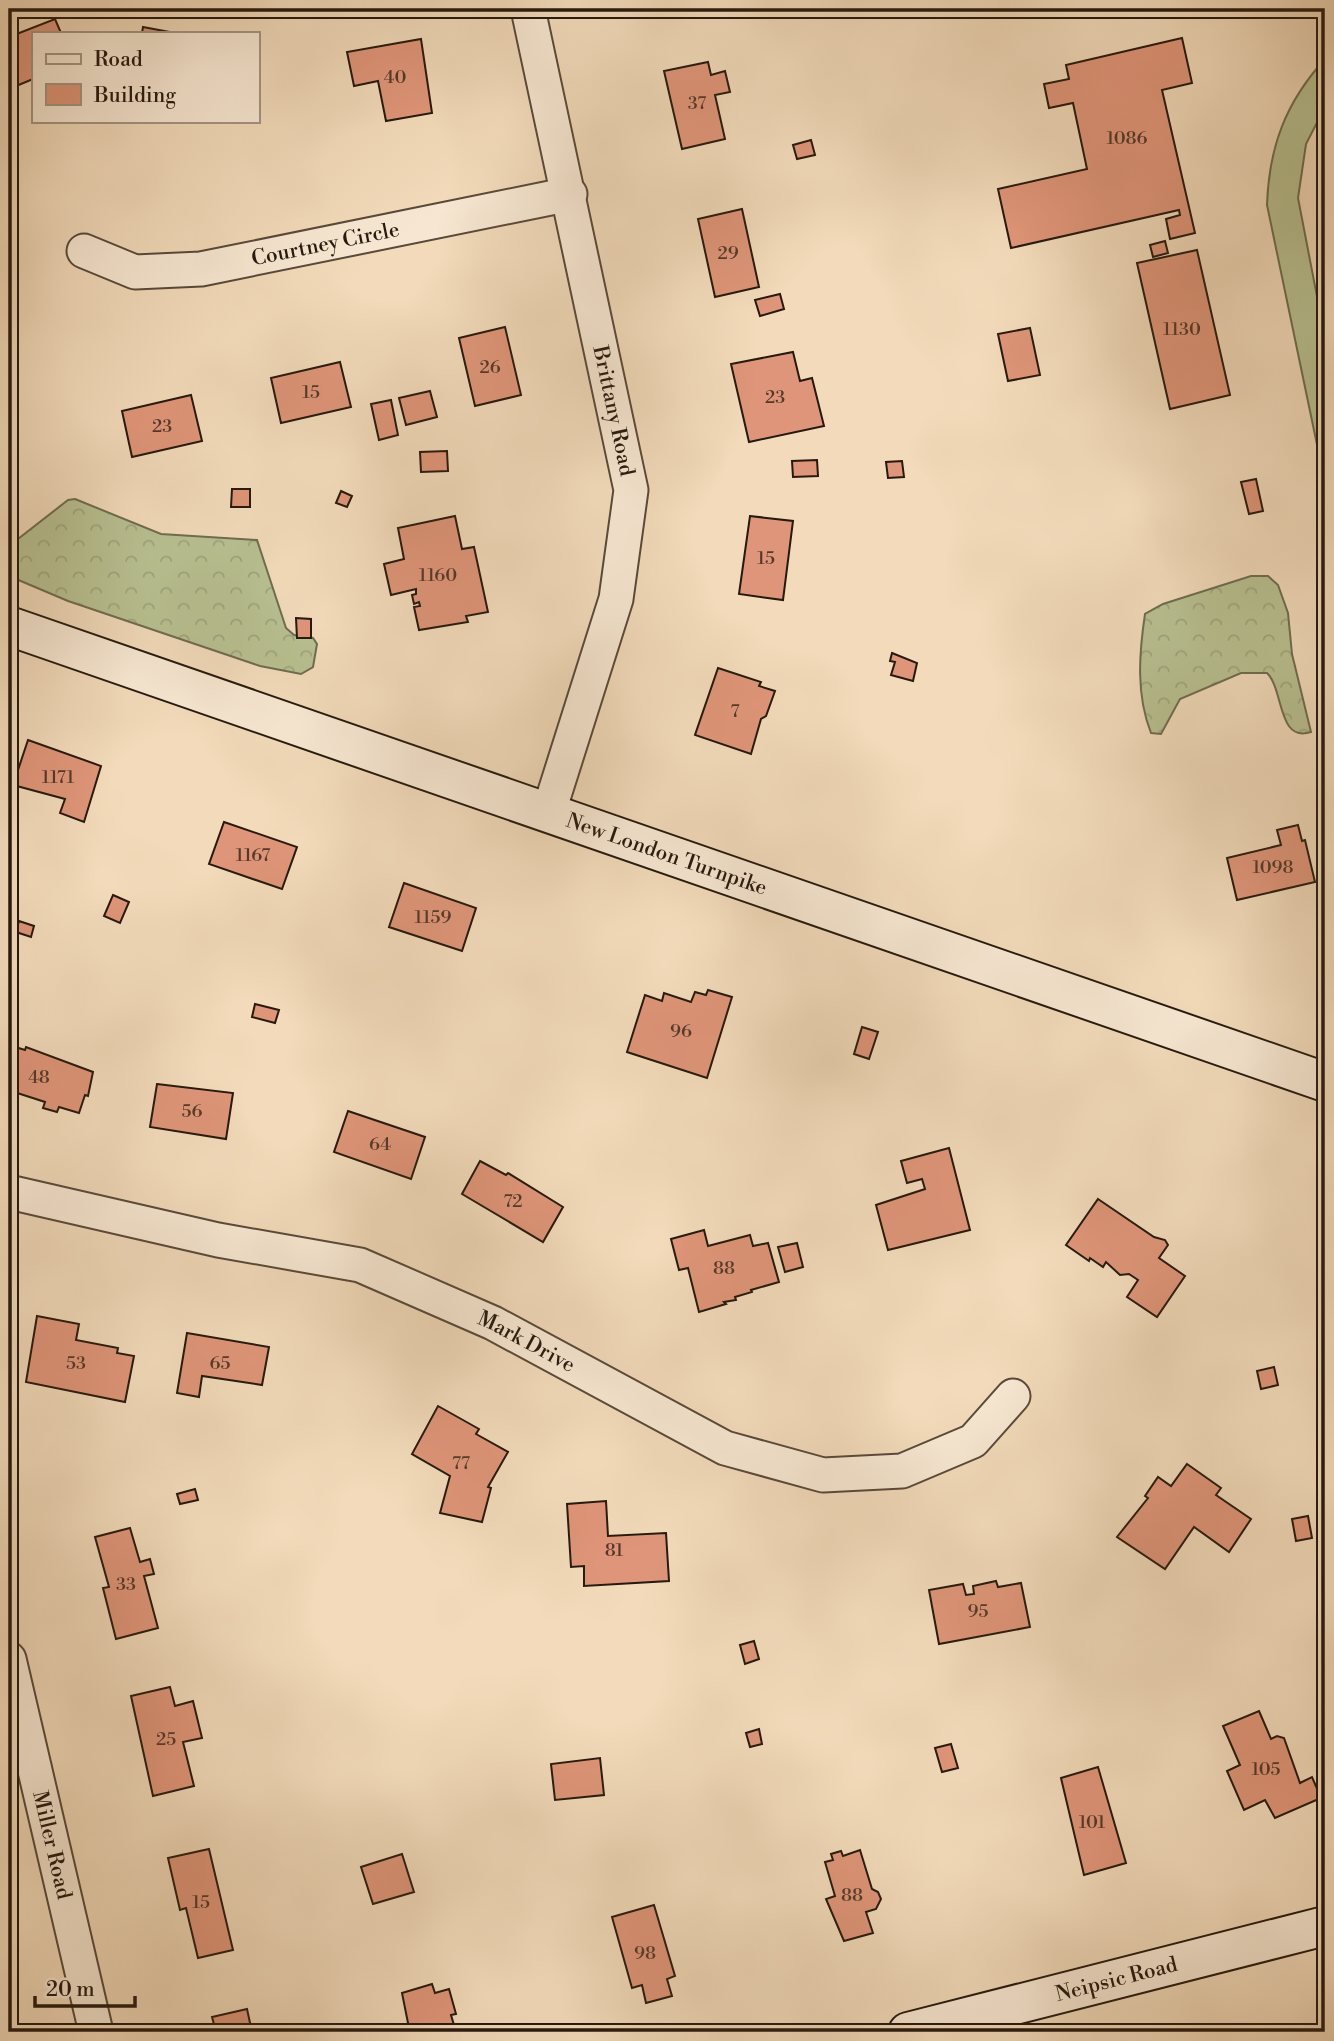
<svg xmlns="http://www.w3.org/2000/svg" width="1334" height="2041" font-family="'Libre Bodoni',serif">
<style>
.forest{fill:url(#forest-crowns);stroke:#6f6c50;stroke-width:2}
.pitch{fill:#b8c091;stroke:#6f6c50;stroke-width:2}
.building{fill:#df9579;stroke:#26190f;stroke-width:2}
.lines{fill:none;stroke-linecap:round;stroke-linejoin:round}
.street-casing{stroke:#59493a;stroke-width:37}
.secondary-casing{stroke:#26190f;stroke-width:42}
.street{stroke:#f7e7d2;stroke-width:33}
.secondary{stroke:#f7e7d2;stroke-width:38}
.labels{text-anchor:middle;stroke-width:7;stroke-linejoin:round;paint-order:stroke}
.number-label{font-size:18px;fill:#54382a}
.street-label{font-size:21px;fill:#26190f;stroke:#f7e7d2}
</style>
<defs>
<pattern id="forest-crowns" width="20" height="18" patternUnits="userSpaceOnUse" patternTransform="scale(1.75)"><rect width="20" height="18" fill="#b8c091"/><path d="M2 6a3 3 0 1 1 6 0M12 15a3 3 0 1 1 6 0" fill="none" stroke="#9ea47c"/></pattern>
</defs>
<rect width="100%" height="100%" fill="#f2daba"/>
<filter id="stains"><feTurbulence type="fractalNoise" baseFrequency=".00286" numOctaves="4"/><feColorMatrix values="0 0 0 0 .2 0 0 0 0 .09 0 0 0 0 .02 0 0 0 .5 -.17"/></filter>
<radialGradient id="worn" r=".72"><stop offset=".6" stop-color="#630" stop-opacity="0"/><stop offset="1" stop-color="#630" stop-opacity=".3"/></radialGradient>
<g class="forest">
<polygon points="75,499 161,534 257,540 286,628 294,635 313,638 317,644 313,667 301,674 260,666 68,601 9,576 9,546 68,500"/>
<path d="M1251,576h17l10,9 10,28 4,41 19,78c-34,11 -27,-43 -44,-59h-26l-61,26 -19,35 -10,-1c-15,-38 -12,-79 -6,-119l18,-10z"/>
</g>
<path class="pitch" d="M1325,59v48l-19,37 -8,54 27,140v145l-58,-278c2,-59 19,-103 58,-146z"/>
<g class="building">
<polygon points="55,19 61,33 33,33 33,79 9,89 9,37"/>
<polygon points="143,27 175,33 142,33"/>
<polygon points="1182,38 1192,83 1162,90 1195,233 1170,239 1166,219 1180,215 1179,210 1011,248 998,189 1087,169 1073,103 1049,108 1044,84 1069,79 1066,65"/>
<polygon points="421,39 432,113 386,121 378,81 354,86 347,52"/>
<polygon points="708,62 711,75 725,71 730,92 715,95 725,139 682,149 664,71"/>
<polygon points="811,140 815,155 797,159 793,145"/>
<polygon points="742,209 759,287 715,297 698,219"/>
<polygon points="1165,241 1168,253 1153,257 1150,245"/>
<polygon points="1197,250 1230,395 1170,409 1137,263"/>
<polygon points="780,294 784,309 760,316 755,300"/>
<polygon points="505,327 521,395 475,406 459,338"/>
<polygon points="1030,328 1040,375 1008,381 998,334"/>
<polygon points="793,352 800,381 812,378 824,426 749,442 731,364"/>
<polygon points="340,362 351,407 281,423 271,378"/>
<polygon points="430,391 437,417 406,425 399,398"/>
<polygon points="191,395 202,441 132,457 122,411"/>
<polygon points="391,400 398,435 379,440 371,404"/>
<polygon points="447,451 448,471 421,472 420,452"/>
<polygon points="817,460 818,476 793,477 792,461"/>
<polygon points="902,461 904,477 888,478 886,462"/>
<polygon points="1256,479 1263,511 1249,514 1241,482"/>
<polygon points="232,489 250,489 250,507 231,507"/>
<polygon points="341,491 352,496 347,507 336,503"/>
<polygon points="455,516 462,549 474,547 488,612 466,616 468,622 419,630 414,607 420,606 419,602 414,604 412,595 416,594 416,589 391,595 384,564 404,559 398,528"/>
<polygon points="750,516 793,521 783,600 739,594"/>
<polygon points="296,618 311,619 311,638 297,638"/>
<polygon points="892,653 917,663 913,681 891,675 895,662 890,661"/>
<polygon points="718,668 761,682 759,686 775,691 766,716 761,719 751,754 695,735"/>
<polygon points="28,740 101,766 84,822 60,813 65,799 13,785"/>
<polygon points="224,822 297,847 282,889 209,864"/>
<polygon points="1298,825 1302,841 1305,840 1315,882 1237,900 1227,858 1281,845 1277,830"/>
<polygon points="404,883 476,908 462,951 389,927"/>
<polygon points="113,895 129,902 120,923 104,916"/>
<polygon points="19,921 34,926 31,937 16,932"/>
<polygon points="708,990 732,997 707,1078 627,1052 645,995 662,1001 664,993 691,1002 695,992 706,995"/>
<polygon points="255,1004 279,1010 275,1023 252,1017"/>
<polygon points="862,1027 878,1032 869,1059 854,1054"/>
<polygon points="9,1045 25,1050 26,1047 93,1072 88,1096 85,1095 79,1113 59,1107 57,1112 43,1108 45,1102 11,1091"/>
<polygon points="157,1084 233,1093 226,1139 150,1127"/>
<polygon points="348,1111 425,1137 411,1179 334,1152"/>
<polygon points="949,1148 970,1230 888,1250 876,1205 925,1189 922,1179 907,1183 901,1161"/>
<polygon points="480,1161 506,1175 508,1173 563,1207 543,1242 462,1194"/>
<polygon points="1098,1199 1154,1237 1165,1240 1168,1245 1159,1258 1185,1276 1157,1317 1127,1297 1138,1280 1129,1274 1120,1275 1106,1262 1103,1267 1090,1258 1089,1261 1066,1245"/>
<polygon points="704,1230 708,1246 750,1235 753,1246 768,1243 779,1282 751,1290 752,1292 735,1297 736,1300 724,1302 726,1304 699,1312 688,1268 679,1270 671,1239"/>
<polygon points="797,1243 803,1267 785,1272 778,1247"/>
<polygon points="37,1316 79,1324 76,1340 118,1348 117,1353 134,1356 125,1402 26,1382"/>
<polygon points="187,1333 269,1347 262,1385 202,1376 199,1397 177,1393"/>
<polygon points="1274,1367 1278,1385 1261,1389 1257,1371"/>
<polygon points="438,1406 479,1429 476,1434 508,1452 488,1487 491,1488 482,1522 440,1513 450,1476 412,1454"/>
<polygon points="1187,1464 1221,1488 1216,1495 1251,1519 1229,1552 1194,1527 1165,1569 1117,1537 1148,1498 1145,1496 1158,1477 1171,1486"/>
<polygon points="195,1489 198,1500 180,1504 177,1494"/>
<polygon points="606,1501 608,1536 666,1533 669,1581 584,1586 584,1566 571,1567 567,1504"/>
<polygon points="1308,1516 1312,1538 1296,1541 1292,1519"/>
<polygon points="130,1528 140,1562 150,1559 154,1574 144,1576 158,1628 116,1639 103,1588 109,1587 95,1537"/>
<polygon points="996,1581 998,1587 1021,1583 1030,1627 939,1644 929,1590 963,1584 966,1595 974,1594 973,1586"/>
<polygon points="754,1641 759,1659 745,1664 740,1645"/>
<polygon points="170,1687 175,1706 193,1701 202,1738 183,1742 194,1786 153,1796 131,1696"/>
<polygon points="1259,1711 1271,1739 1277,1736 1284,1738 1300,1783 1312,1777 1321,1798 1275,1818 1265,1800 1244,1810 1227,1771 1240,1765 1223,1726"/>
<polygon points="759,1729 762,1744 750,1747 746,1733"/>
<polygon points="951,1744 958,1768 942,1772 935,1748"/>
<polygon points="600,1758 604,1795 555,1800 551,1764"/>
<polygon points="1098,1767 1126,1863 1084,1875 1061,1778"/>
<polygon points="209,1849 233,1950 198,1958 186,1908 180,1910 168,1858"/>
<polygon points="860,1850 872,1889 878,1892 881,1899 876,1909 866,1912 873,1933 844,1941 826,1899 835,1896 825,1862 833,1860 831,1854 841,1851 843,1856"/>
<polygon points="402,1854 414,1892 373,1904 361,1867"/>
<polygon points="654,1905 675,1976 667,1979 672,1996 646,2003 642,1985 632,1988 612,1917"/>
<polygon points="432,1984 435,1993 449,1989 456,2014 451,2015 456,2032 416,2032 414,2026 409,2028 402,1993"/>
<polygon points="247,2009 252,2032 216,2032 212,2017"/>
</g>
<g class="lines">
<defs>
<g id="street">
<path id="s1" d="M528,9l103,481 -15,109 -67,212"/>
<path id="s2" d="M84,251l51,21 66,-3 369,-75"/>
<path id="s3" d="M9,1192l209,48 142,25 133,58 232,125 98,27 79,-4 71,-30 40,-45"/>
<path id="s4" d="M9,1659l87,373"/>
</g>
<g id="secondary">
<path id="s5" d="M9,626l1316,456"/>
<path id="s6" d="M908,2032l417,-106"/>
</g>
</defs>
<use href="#street" class="street-casing"/>
<use href="#secondary" class="secondary-casing"/>
<use href="#street" class="street"/>
<use href="#secondary" class="secondary"/>
</g>
<g class="labels">
<g class="number-label">
<text x="395" y="83">40</text>
<text x="697" y="109">37</text>
<text x="1127" y="144">1086</text>
<text x="728" y="259">29</text>
<text x="1182" y="335">1130</text>
<text x="490" y="373">26</text>
<text x="311" y="398">15</text>
<text x="775" y="403">23</text>
<text x="162" y="432">23</text>
<text x="766" y="564">15</text>
<text x="438" y="581">1160</text>
<text x="735" y="717">7</text>
<text x="58" y="783">1171</text>
<text x="253" y="861">1167</text>
<text x="1273" y="873">1098</text>
<text x="433" y="923">1159</text>
<text x="681" y="1037">96</text>
<text x="39" y="1083">48</text>
<text x="192" y="1117">56</text>
<text x="380" y="1150">64</text>
<text x="513" y="1207">72</text>
<text x="724" y="1274">88</text>
<text x="76" y="1369">53</text>
<text x="220" y="1369">65</text>
<text x="461" y="1469">77</text>
<text x="614" y="1556">81</text>
<text x="126" y="1590">33</text>
<text x="978" y="1617">95</text>
<text x="166" y="1745">25</text>
<text x="1266" y="1775">105</text>
<text x="1092" y="1828">101</text>
<text x="852" y="1901">88</text>
<text x="201" y="1908">15</text>
<text x="645" y="1959">98</text>
</g>
<g class="street-label">
<text dy="7" stroke="none"><textPath href="#s2" startOffset="248">Courtney Circle</textPath></text>
<text dy="7" stroke="none"><textPath href="#s1" startOffset="411">Brittany Road</textPath></text>
<text dy="7" stroke="none"><textPath href="#s5" startOffset="696">New London Turnpike</textPath></text>
<text dy="7" stroke="none"><textPath href="#s3" startOffset="542">Mark Drive</textPath></text>
<text dy="7" stroke="none"><textPath href="#s4" startOffset="191">Miller Road</textPath></text>
<text dy="7" stroke="none"><textPath href="#s6" startOffset="215">Neipsic Road</textPath></text>
</g>
</g>
<rect width="1334" height="2041" fill="none" stroke="#f2daba" stroke-width="35"/>
<rect x="10" y="10" width="1313" height="2020" fill="none" stroke="#26190f" stroke-width="3.5"/>
<rect x="18" y="18" width="1299" height="2006" fill="none" stroke="#26190f" stroke-width="2"/>
<rect x="32" y="32" width="228" height="91" fill="#f7e7d2" stroke="#a39584" stroke-width="2"/>
<rect x="46" y="54" width="35" height="10" fill="#f7e7d2" stroke="#a39584" stroke-width="2"/>
<text x="94" y="66" font-size="21" fill="#26190f">Road</text>
<rect x="46" y="84" width="35" height="21" fill="#df9579" stroke="#a39584" stroke-width="2"/>
<text x="94" y="102" font-size="21" fill="#26190f">Building</text>
<path d="M35 1996v10h100v-10" fill="none" stroke="#26190f" stroke-width="3.5"/>
<text x="46" y="1996" font-size="21" fill="#26190f" stroke="#f7e7d2" stroke-width="5" paint-order="stroke">20 m</text>
<rect width="100%" height="100%" filter="url(#stains)"/>
<rect width="100%" height="100%" fill="url(#worn)"/>
</svg>
